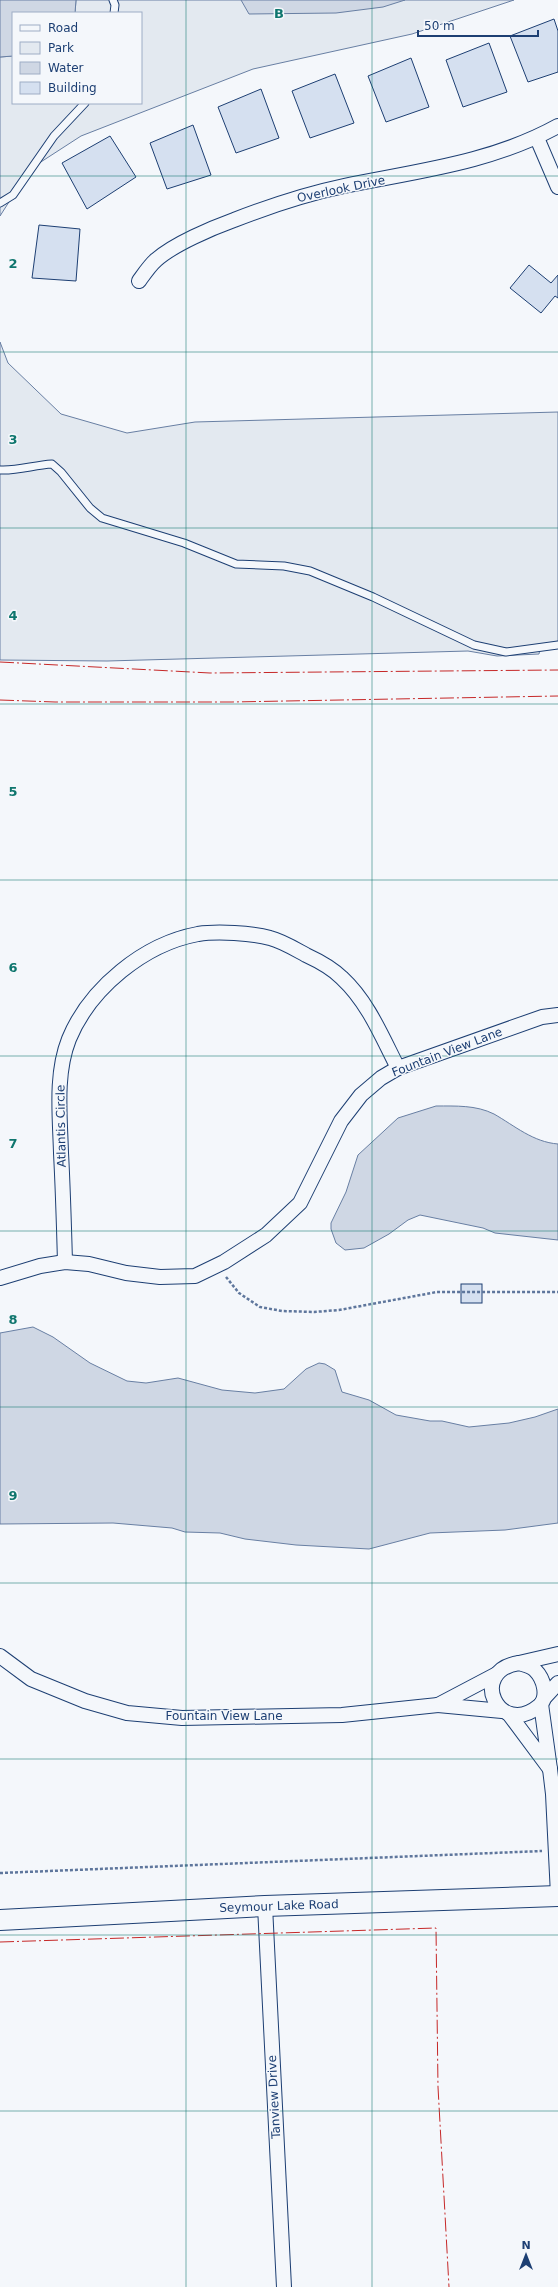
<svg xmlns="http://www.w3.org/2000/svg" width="558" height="2287" font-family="'DejaVu Sans',sans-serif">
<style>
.green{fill:#e3e9f0;stroke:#687fa3}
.water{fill:#cfd7e4;stroke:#687fa3}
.building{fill:#d5e0f0;stroke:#1d3f73}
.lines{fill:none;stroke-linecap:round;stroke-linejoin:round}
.lane-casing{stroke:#1d3f73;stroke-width:9}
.street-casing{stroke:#1d3f73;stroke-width:16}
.secondary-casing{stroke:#1d3f73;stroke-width:22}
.path{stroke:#5e769c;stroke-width:2.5;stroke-dasharray:3 2;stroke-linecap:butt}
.lane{stroke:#f4f7fb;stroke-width:7}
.street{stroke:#f4f7fb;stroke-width:14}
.secondary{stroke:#f4f7fb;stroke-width:20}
.power{stroke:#c62828;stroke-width:1;stroke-dasharray:14 3 2 3;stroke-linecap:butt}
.grid{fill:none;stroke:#0f766e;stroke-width:1;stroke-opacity:0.55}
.labels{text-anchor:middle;stroke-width:3;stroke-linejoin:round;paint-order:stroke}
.street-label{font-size:12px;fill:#1d3f73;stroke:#f4f7fb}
.grid-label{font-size:13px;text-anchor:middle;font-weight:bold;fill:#0f766e;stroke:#f4f7fb;stroke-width:3;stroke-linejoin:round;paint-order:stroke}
</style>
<rect width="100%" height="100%" fill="#f4f7fb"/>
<g class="green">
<polygon points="76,0 514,0 412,34 253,69 81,136 30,169 0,216 0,57 13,56 13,103 141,103 141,13 75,13"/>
<polygon points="0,342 8,363 61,414 127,433 195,422 558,412 558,648 540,649 539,654 497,656 468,651 107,661 0,660"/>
</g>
<g class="water">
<polygon points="0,0 76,0 75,13 13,13 13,56 0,57"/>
<polygon points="241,0 405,0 383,7 336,13 249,14"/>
<path d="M436,1106c20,0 40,-1 58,8 21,12 39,28 64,30v96l-63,-7 -12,-5 -63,-13 -12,5 -19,14 -25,14 -19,2 -9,-7 -5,-14v-6l15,-31 12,-37 40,-37z"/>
<polygon points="33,1327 53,1337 90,1363 127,1381 146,1383 178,1378 222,1390 255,1393 284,1389 306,1369 319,1363 325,1364 335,1370 342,1392 369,1400 396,1415 430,1421 442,1421 469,1427 509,1423 535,1417 558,1409 558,1523 505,1530 430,1533 369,1549 296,1545 245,1539 220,1533 185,1532 172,1528 113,1523 0,1524 0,1333"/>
</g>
<g class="building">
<polygon points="554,19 558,31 558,72 528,82 510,36"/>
<polygon points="489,43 507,92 463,107 446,60"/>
<polygon points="411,58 429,107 386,122 368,76"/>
<polygon points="335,74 354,123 310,138 292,91"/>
<polygon points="261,89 279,138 236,153 218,107"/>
<polygon points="193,125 211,175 167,189 150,143"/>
<polygon points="110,136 136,177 87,209 62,163"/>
<polygon points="39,225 80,229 76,281 32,278"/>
<polygon points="529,265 551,283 558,275 558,298 555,296 541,313 510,288"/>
<rect x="461" y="1284" width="21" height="19"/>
</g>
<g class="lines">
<defs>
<g id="lane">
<polyline points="113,0 115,5 114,13"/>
<polyline points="0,203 13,195 54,136 85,103"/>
<path d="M0,470c18,1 34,-5 52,-6l9,8 29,36 12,10 82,25 52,21 48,2 26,5 63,26 101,48 32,7 52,-7"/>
</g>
<g id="street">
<polyline points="537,138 558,187"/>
<path d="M139,281c5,-7 11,-16 17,-21 18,-16 56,-32 78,-40 36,-14 72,-26 110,-34 73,-15 147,-23 214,-60"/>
<path d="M65,1262c-1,-36 -2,-72 -4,-109 -1,-37 -6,-79 8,-114 21,-51 75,-95 129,-105 19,-3 54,-1 72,4 12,3 25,11 36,17 13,6 26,13 36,23 26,24 40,59 56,90"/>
<polyline points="0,1278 40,1266 65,1262 89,1264 126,1273 160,1277 195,1276 224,1262 266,1235 300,1203 341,1121 361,1095 381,1078 398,1068 542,1017 558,1015"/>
<polyline points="0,1656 31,1679 85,1701 127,1713 182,1718 342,1715 438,1705"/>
<path d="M519,1663c6,2 12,3 16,7 9,9 14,27 4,36 -40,33 -72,-35 -20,-43z"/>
<polyline points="519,1663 558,1654"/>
<polyline points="495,1675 438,1705 502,1711"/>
<polyline points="545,1697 558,1683"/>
<polyline points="509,1714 550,1769 541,1704"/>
<polyline points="550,1769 553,1794 558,1895"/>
<polyline points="265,1906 284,2287"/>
</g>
<polyline id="secondary" points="0,1920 265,1906 558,1896"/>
</defs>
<use href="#lane" class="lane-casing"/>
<use href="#street" class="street-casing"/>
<use href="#secondary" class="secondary-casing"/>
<g class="path">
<polyline points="226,1277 239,1293 260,1307 282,1311 314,1312 339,1310 437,1292 558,1292"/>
<polyline points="0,1873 542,1851"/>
</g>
<use href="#lane" class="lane"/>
<use href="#street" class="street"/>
<use href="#secondary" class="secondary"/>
<g class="power">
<polyline points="0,662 210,673 558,670"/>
<polyline points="0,700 55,702 232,702 558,696"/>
<polyline points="0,1942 436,1928 438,2087 449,2287"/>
</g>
</g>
<path class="grid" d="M186,0v2287M372,0v2287M0,176h558M0,352h558M0,528h558M0,704h558M0,880h558M0,1056h558M0,1231h558M0,1407h558M0,1583h558M0,1759h558M0,1935h558M0,2111h558"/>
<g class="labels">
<g class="street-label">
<text transform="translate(341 189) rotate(-12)" y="4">Overlook Drive</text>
<text transform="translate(447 1052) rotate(-21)" y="4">Fountain View Lane</text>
<text transform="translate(61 1126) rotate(-91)" y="4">Atlantis Circle</text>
<text x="224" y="1720">Fountain View Lane</text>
<text transform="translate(279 1906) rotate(-2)" y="4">Seymour Lake Road</text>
<text transform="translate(274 2097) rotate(-93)" y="4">Tanview Drive</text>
</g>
</g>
<g class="grid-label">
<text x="279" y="18">B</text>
<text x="13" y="268">2</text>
<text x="13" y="444">3</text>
<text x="13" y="620">4</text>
<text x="13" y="796">5</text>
<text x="13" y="972">6</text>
<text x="13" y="1148">7</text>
<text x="13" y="1324">8</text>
<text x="13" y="1500">9</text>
</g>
<rect x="12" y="12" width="130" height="92" fill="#f4f7fb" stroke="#9eadc5"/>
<rect x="20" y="25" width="20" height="6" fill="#f4f7fb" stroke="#9eadc5"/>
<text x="48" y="32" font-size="12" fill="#1d3f73">Road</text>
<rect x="20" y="42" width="20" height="12" fill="#e3e9f0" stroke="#9eadc5"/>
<text x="48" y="52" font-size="12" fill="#1d3f73">Park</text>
<rect x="20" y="62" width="20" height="12" fill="#cfd7e4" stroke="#9eadc5"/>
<text x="48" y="72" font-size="12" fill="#1d3f73">Water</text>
<rect x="20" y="82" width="20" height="12" fill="#d5e0f0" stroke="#9eadc5"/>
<text x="48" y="92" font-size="12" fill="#1d3f73">Building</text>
<g transform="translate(526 2255)" stroke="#f4f7fb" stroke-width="3" paint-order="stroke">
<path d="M0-3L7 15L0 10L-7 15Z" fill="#1d3f73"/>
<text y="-6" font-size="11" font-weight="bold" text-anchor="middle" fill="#1d3f73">N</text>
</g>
<path d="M418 30v6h120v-6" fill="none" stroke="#1d3f73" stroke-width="2"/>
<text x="424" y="30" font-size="12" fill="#1d3f73" stroke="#f4f7fb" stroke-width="3" paint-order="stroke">50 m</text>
</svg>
